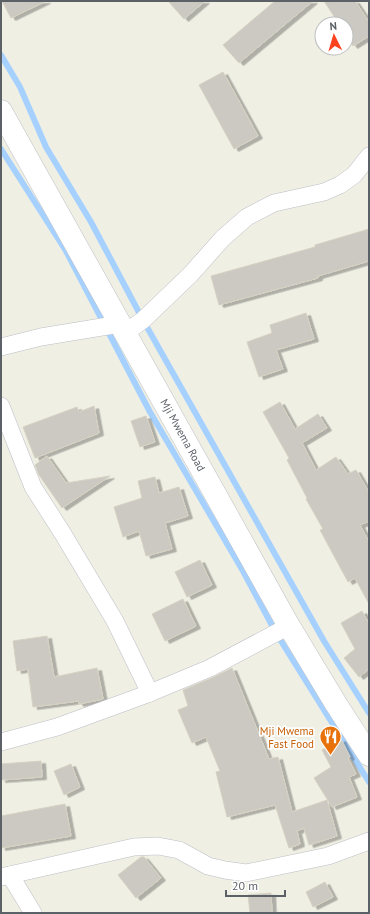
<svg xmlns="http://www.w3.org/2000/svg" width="370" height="914" font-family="'PT Sans',sans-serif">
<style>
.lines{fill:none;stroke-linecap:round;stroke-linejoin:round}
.stream{stroke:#a6d1ff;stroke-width:6}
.building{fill:#cbc9c1;stroke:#d6d1c2;filter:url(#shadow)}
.minor-casing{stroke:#bcbec5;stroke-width:18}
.secondary-casing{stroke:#bdc0c7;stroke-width:23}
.minor{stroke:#fff;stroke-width:17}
.secondary{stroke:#fff;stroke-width:22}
.labels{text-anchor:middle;stroke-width:3.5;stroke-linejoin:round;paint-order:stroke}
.street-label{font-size:11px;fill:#5c6067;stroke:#fff}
.food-label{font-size:11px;fill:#c56008;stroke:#fff;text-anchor:end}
</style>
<defs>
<filter id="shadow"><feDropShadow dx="4.5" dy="2.5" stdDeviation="0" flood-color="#0004"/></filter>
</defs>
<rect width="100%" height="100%" fill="#f0efe4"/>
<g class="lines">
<g class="stream">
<polyline points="1,55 20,87 46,147 91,222 143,320 324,641 369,713"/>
<polyline points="1,149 66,251 150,412 243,571 276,633 369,782"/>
</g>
</g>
<g class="building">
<polygon points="2,1 46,1 11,18"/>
<polygon points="168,1 205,1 184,19"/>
<polygon points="275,1 313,1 239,63 223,45"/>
<polygon points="324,1 355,1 369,22 369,36 353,46 346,34 346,24 339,24"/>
<polygon points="223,72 258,136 234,149 199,85"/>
<polygon points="369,229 369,261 318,276 318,278 219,305 211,276 315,247 315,245"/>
<polygon points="306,313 314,339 276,350 283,369 259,377 247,342 272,333 270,325"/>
<polygon points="280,402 295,429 318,414 327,428 302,443 316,470 336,457 348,474 356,470 367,489 369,494 369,521 360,525 369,542 369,604 355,578 348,582 320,530 323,529 306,499 307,498 287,460 289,458 263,412"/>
<polygon points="94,406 99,433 35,458 23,427 77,407 79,412"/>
<polygon points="146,416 155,442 140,447 131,421"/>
<polygon points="47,456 66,483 110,476 62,508 39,475 35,465"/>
<polygon points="155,477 159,493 179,487 188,516 165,523 172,549 146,556 139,531 123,537 114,507 142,498 138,481"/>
<polygon points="200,560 212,585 187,597 175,572"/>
<polygon points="183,599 196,626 165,641 152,614"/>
<polygon points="362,611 369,624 369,672 368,670 359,677 344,658 355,649 341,623"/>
<polygon points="47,636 54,677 97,668 103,699 79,704 78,701 33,707 28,669 17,671 13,641"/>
<polygon points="232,668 269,759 278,757 292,812 327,800 337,836 309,845 304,828 297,831 300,844 289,848 275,805 227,817 216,772 220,771 206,737 192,743 178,710 188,706 183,690 214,677"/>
<polygon points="341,739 350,757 348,758 356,774 349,777 357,797 332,807 314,778 331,767 322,750"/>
<polygon points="41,761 42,777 1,780 1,764"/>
<polygon points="71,764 80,787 64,795 54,771"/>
<polygon points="65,804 71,836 1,848 1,816"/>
<polygon points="141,857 144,857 161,878 136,898 118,875"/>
<polygon points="325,882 333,897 313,907 306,892"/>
<polygon points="271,893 272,913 250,913 248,895"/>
</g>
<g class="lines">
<defs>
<g id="minor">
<polyline points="125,333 143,320 190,275 223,238 247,217 274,203 324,192 340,185 354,175 369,156"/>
<polyline points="1,347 41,337 120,324"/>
<polyline points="1,406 33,487 63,534 115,621 150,693"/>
<polyline points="1,742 57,727 150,693 210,668 289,626"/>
<polyline points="10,875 33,913"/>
<polyline points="1,877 134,847 158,846 179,850 208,866 225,870 246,873 328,856 369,841"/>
</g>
<polyline id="secondary" points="1,111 289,626 336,704 369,755"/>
</defs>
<use href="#minor" class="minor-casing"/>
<use href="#secondary" class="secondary-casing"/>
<use href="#minor" class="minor"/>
<use href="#secondary" class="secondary"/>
</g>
<defs>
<symbol id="restaurant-pin" viewBox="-11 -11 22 30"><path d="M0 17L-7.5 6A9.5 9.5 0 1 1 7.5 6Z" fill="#e8710a" stroke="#fff"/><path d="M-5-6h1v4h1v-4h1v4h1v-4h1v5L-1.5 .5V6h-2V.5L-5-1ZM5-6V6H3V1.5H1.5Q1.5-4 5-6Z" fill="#fff"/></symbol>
</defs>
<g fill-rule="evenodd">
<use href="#restaurant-pin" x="318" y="724" width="25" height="34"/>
</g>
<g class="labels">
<g class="street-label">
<text transform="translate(183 435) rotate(61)" y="4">Mji Mwema Road</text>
</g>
<g class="food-label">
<text x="314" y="735">Mji Mwema<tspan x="314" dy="13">Fast Food</tspan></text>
</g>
</g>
<rect width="370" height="914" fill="none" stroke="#5c6067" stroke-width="4"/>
<g transform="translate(334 36) rotate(355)"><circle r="19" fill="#ffffff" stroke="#bebfc2"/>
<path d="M0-3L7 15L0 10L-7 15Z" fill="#fb4320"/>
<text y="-6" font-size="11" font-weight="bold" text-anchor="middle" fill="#5c6067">N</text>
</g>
<path d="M226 890v6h59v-6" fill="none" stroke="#5c6067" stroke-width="2"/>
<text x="232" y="890" font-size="12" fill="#5c6067" stroke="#ffffff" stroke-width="3" paint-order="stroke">20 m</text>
</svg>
